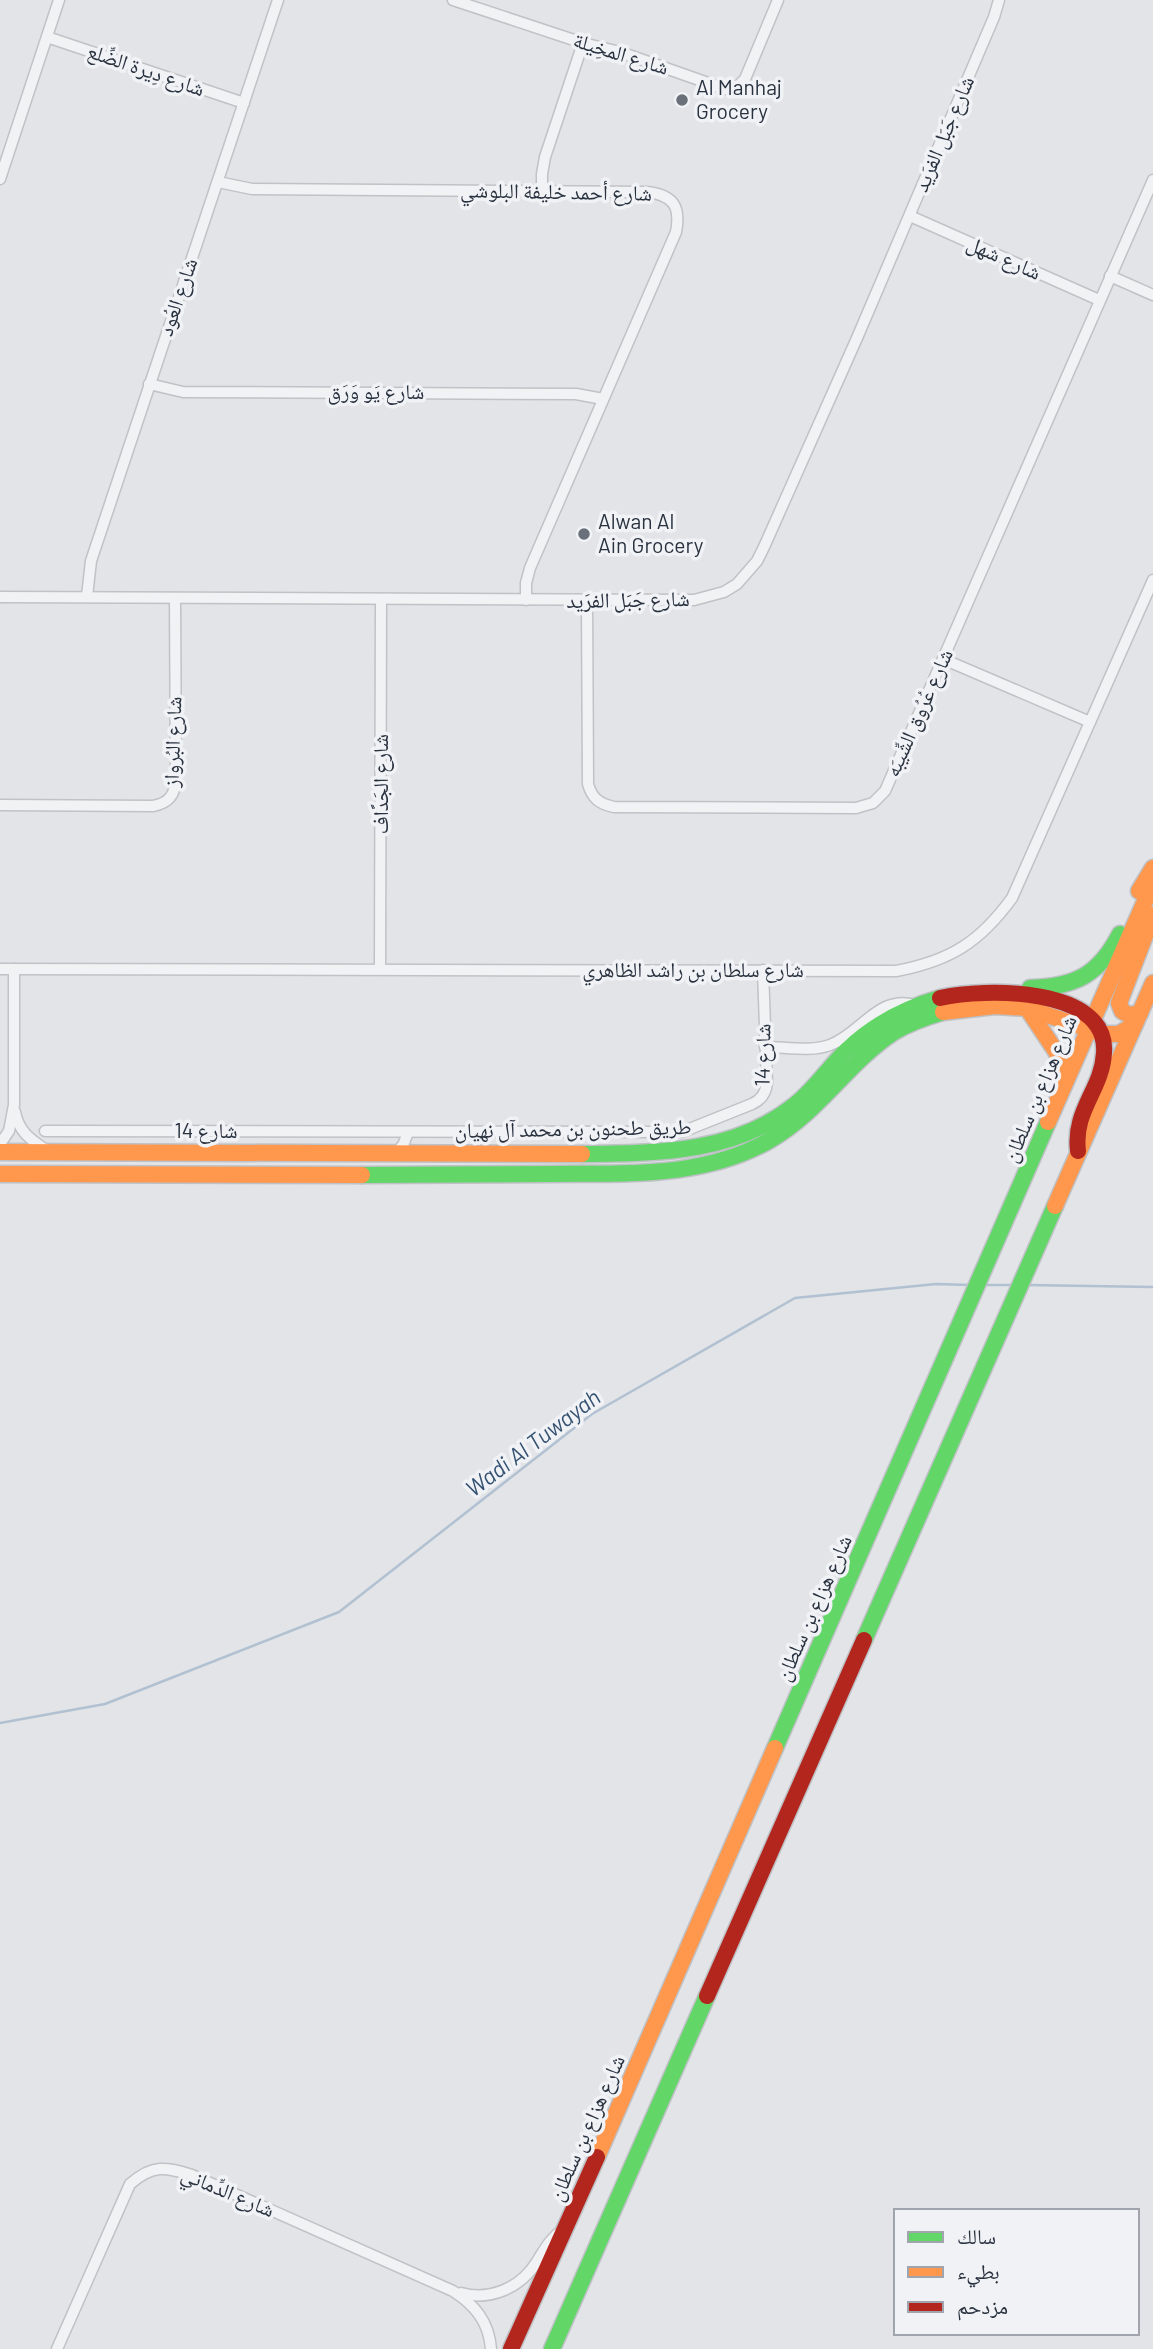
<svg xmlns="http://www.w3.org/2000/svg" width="1153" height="2349" font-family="Barlow,'Noto Naskh Arabic',sans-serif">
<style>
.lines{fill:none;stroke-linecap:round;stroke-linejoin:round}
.stream{stroke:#b1c1d1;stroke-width:2.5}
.street-casing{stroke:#c0c2c5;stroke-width:13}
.fast-casing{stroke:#bec1c5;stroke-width:19}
.slow-casing{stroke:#bec1c5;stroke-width:19}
.jam-casing{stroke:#bec1c5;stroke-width:19}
.street{stroke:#f1f2f4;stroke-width:10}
.fast{stroke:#63d668;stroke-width:16}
.slow{stroke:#ff974d;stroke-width:16}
.jam{stroke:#b3261e;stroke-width:16}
.poi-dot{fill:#6a707a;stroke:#f0f2f6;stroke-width:2.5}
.labels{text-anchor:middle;stroke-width:7;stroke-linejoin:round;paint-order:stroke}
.street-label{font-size:21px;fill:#29323f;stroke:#f0f2f6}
.poi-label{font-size:21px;fill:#29323f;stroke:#f0f2f6;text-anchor:start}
.water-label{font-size:23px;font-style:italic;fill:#355272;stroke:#f0f2f6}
</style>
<rect width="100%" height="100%" fill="#e2e4e7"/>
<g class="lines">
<g class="stream">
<polyline points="984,1285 1012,1285"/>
<polyline points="1026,1285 1153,1287"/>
<polyline points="0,1723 105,1704 339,1612 592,1414 795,1298 936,1284 970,1285"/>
</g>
<defs>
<g id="street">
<polyline points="453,0 583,43 620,52 725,89 737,87 745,79 778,0"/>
<polyline points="47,37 244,103"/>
<polyline points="0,179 59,0"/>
<path d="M218,182l34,7 395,3c26,3 34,14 29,40l-146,336 -4,15v17"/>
<polyline points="542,190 542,174 545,157 583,43"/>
<polyline points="910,216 1099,300"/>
<polyline points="1110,276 1153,295"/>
<polyline points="149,384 183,392 576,394 603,399"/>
<polyline points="87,596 91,561 278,0"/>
<polyline points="0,597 694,600 724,592 737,584 757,561 764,547 857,338 994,17 999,0"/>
<path d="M587,601l1,183c4,14 11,20 26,23l242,1 17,-5 12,-12 268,-611"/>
<polyline points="943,659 1090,722"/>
<path d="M0,805l153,1c16,-3 22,-11 23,-27l-1,-181"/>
<path d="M0,969l896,2c54,-10 84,-29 116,-73l141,-318"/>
<polyline points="380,969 381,599"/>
<path d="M765,1047c20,0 47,5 65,-2 31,-11 48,-51 85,-40"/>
<path d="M15,1112c4,20 15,27 31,38"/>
<path d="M45,1131l637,1 70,-28c9,-4 14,-11 15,-21l-4,-113"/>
<polyline points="0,1144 9,1131 14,1105 14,969"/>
<polyline points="397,1153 404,1143 408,1132"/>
<path d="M461,2293c29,8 59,-5 75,-30 9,-14 14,-25 28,-34"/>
<path d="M57,2349l73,-165c23,-20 35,-17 62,-9l261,116c22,14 36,31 38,58"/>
</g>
<g id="fast">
<path d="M1030,988c45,-1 69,-13 90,-54"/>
<path d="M582,1154c74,-1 153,0 214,-50 20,-16 33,-37 51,-54 27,-26 59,-42 93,-52"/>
<path d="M362,1175c62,0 124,-1 186,-1 75,-1 155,5 222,-34 49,-28 78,-78 124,-108 15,-9 32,-15 49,-20"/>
<polyline points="864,1640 1055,1206"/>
<polyline points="775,1748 1048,1122"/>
<polyline points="552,2349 707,1996"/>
</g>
<g id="slow">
<polyline points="1139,891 1153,868"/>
<polyline points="1027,1008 1057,1053 1064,1085"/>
<polyline points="943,1012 995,1006 1027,1008 1103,1034 1119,1034 1135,1024"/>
<polyline points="1140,1013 1129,1015 1122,1011 1119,1003 1153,915"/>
<polyline points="1048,1122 1153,883"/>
<polyline points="0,1152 582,1154"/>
<polyline points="0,1174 362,1175"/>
<polyline points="1055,1206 1153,983"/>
<polyline points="597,2157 775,1748"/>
</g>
<g id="jam">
<path d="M940,998c43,-10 169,-12 164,55 -2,37 -31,57 -26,98"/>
<polyline points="707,1996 864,1640"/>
<polyline points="511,2349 597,2157"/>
</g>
</defs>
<use href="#street" class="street-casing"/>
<use href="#fast" class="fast-casing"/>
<use href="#slow" class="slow-casing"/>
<use href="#jam" class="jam-casing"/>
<use href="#street" class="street"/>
<use href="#fast" class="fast"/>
<use href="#slow" class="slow"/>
<use href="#jam" class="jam"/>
</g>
<g class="poi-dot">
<circle cx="682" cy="100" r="7"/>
<circle cx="584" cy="534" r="7"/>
</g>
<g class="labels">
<g class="street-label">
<text transform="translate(621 54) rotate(17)" y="7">شارع المخِيلة</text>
<text transform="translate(146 70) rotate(19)" y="7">شارع دِيرة الضِّلع</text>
<text transform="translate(944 134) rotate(-67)" y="7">شارع جَبَل الفرَيد</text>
<text transform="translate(556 192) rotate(1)" y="7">شارع أحمد خليفة البلوشي</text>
<text transform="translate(1004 258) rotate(24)" y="7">شارع شهل</text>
<text transform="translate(178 297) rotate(-71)" y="7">شارع العُود</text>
<text x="376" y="399">شارع يَو وَرَق</text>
<text transform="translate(628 600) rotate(-1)" y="7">شارع جَبَل الفرَيد</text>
<text transform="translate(919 713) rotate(-66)" y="7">شارع عُرُوق الشِّيبَه</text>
<text transform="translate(173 742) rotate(-88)" y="7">شارع البُرواز</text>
<text transform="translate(381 784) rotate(-90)" y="7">شارع الجَدَّاف</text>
<text x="693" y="977">شارع سلطان بن راشد الظاهري</text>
<text transform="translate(763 1055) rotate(-89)" y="7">شارع 14</text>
<text transform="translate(1040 1089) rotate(-67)" y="7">شارع هزاع بن سلطان</text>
<text transform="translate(573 1129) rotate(-1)" y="7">طريق طحنون بن محمد آل نهيان</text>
<text x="206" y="1138">شارع 14</text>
<text transform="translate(814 1608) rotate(-66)" y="7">شارع هزاع بن سلطان</text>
<text transform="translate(587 2128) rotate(-66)" y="7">شارع هزاع بن سلطان</text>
<text transform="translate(228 2192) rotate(23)" y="7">شارع الدِّماني</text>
</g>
<g class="poi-label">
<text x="696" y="95">Al Manhaj<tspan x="696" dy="24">Grocery</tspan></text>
<text x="598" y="529">Alwan Al<tspan x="598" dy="24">Ain Grocery</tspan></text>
</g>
<g class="water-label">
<text transform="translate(533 1443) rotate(-37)" y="8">Wadi Al Tuwayah</text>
</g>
</g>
<rect x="894" y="2209" width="245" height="126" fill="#f0f2f6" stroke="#a0a5ad" stroke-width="2"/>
<rect x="908" y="2232" width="35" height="10" fill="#63d668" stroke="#a0a5ad" stroke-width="2"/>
<text x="957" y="2244" font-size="21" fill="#29323f">سالك</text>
<rect x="908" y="2267" width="35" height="10" fill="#ff974d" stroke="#a0a5ad" stroke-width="2"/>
<text x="957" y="2279" font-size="21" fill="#29323f">بطيء</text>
<rect x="908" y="2302" width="35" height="10" fill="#b3261e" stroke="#a0a5ad" stroke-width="2"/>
<text x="957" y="2314" font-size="21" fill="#29323f">مزدحم</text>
</svg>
